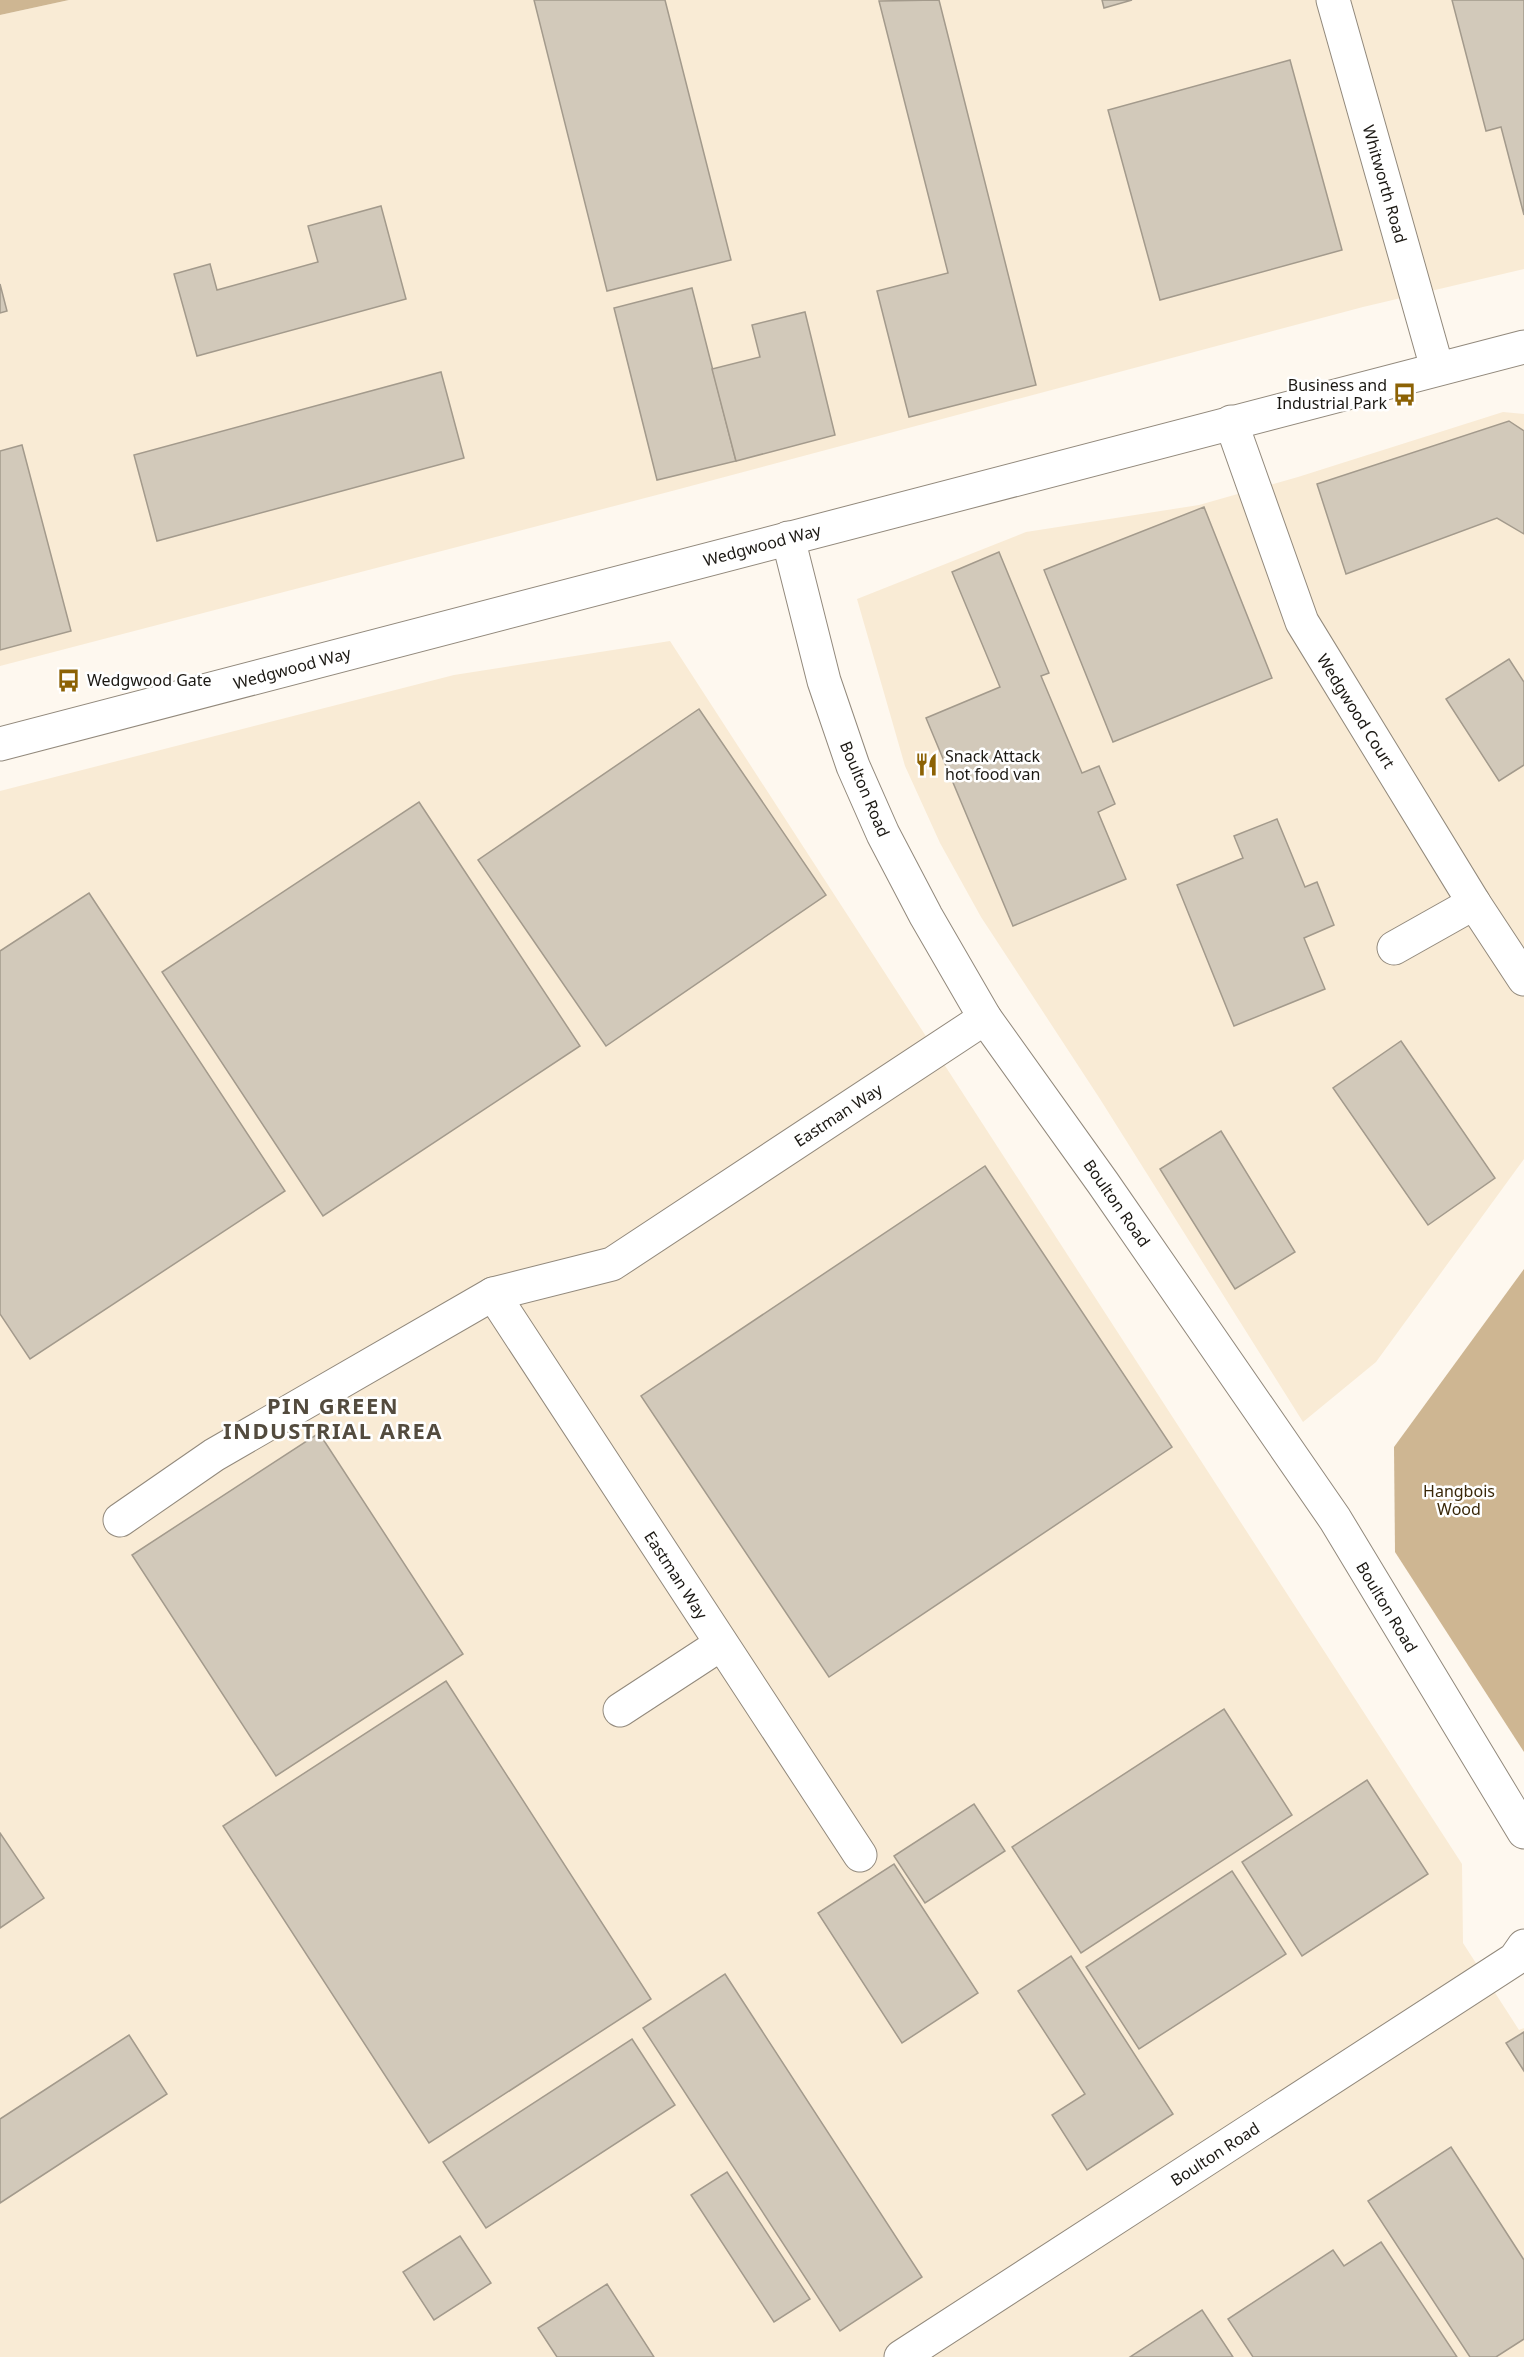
<svg xmlns="http://www.w3.org/2000/svg" width="1524" height="2357" font-family="'Noto Sans',sans-serif">
<style>
.built{fill:#f9ebd5}
.forest{fill:#ceb692}
.building{fill:#d2c9ba;stroke:#a39a8c;stroke-width:1.5}
.lines{fill:none;stroke-linecap:round;stroke-linejoin:round}
.minor-casing{stroke:#92897c;stroke-width:35}
.minor{stroke:#fff;stroke-width:33}
.labels{text-anchor:middle;stroke-width:5;stroke-linejoin:round;paint-order:stroke}
.street-label{font-size:16px;fill:#1b1813;stroke:#fff}
.poi-label{font-size:16px;fill:#1b1813;stroke:#fff;text-anchor:start}
.park-label{font-size:16px;fill:#3a2809;stroke:#fff}
.district-label{font-size:22px;font-weight:bold;letter-spacing:1.5px;fill:#534b3e;stroke:#fff}
</style>
<rect width="100%" height="100%" fill="#fef8ef"/>
<g class="built">
<polygon points="69,0 1524,0 1524,269 1363,307 672,491 0,666 0,15"/>
<polygon points="1503,412 1524,414 1524,1159 1376,1362 1303,1422 1100,1099 981,917 940,843 905,766 857,599 1026,532 1199,505 1298,477"/>
<polygon points="670,641 1462,1864 1463,1943 1519,2030 1524,2028 1524,2357 0,2357 0,791 454,675"/>
</g>
<g class="forest">
<polygon points="0,0 69,0 0,15"/>
<polygon points="1524,1269 1524,1752 1395,1552 1394,1447"/>
</g>
<g class="building">
<polygon points="534,0 665,0 731,260 607,291"/>
<polygon points="939,0 1036,385 909,417 877,291 948,273 879,1"/>
<polygon points="1102,0 1132,0 1104,8"/>
<polygon points="1452,0 1524,0 1524,215 1501,127 1486,131"/>
<polygon points="1290,60 1342,250 1160,300 1108,110"/>
<polygon points="381,206 406,299 197,356 174,274 210,264 217,290 318,262 308,226"/>
<polygon points="0,284 7,311 0,313"/>
<polygon points="692,288 736,461 657,480 614,308"/>
<polygon points="805,312 835,435 736,461 712,369 760,357 752,325"/>
<polygon points="441,372 464,458 157,541 134,455"/>
<polygon points="1509,421 1524,431 1524,534 1497,518 1346,574 1317,484"/>
<polygon points="22,445 71,631 0,650 0,451"/>
<polygon points="1204,507 1272,678 1113,742 1044,570"/>
<polygon points="999,552 1049,673 1041,676 1082,773 1099,766 1115,804 1098,812 1126,879 1013,926 926,718 1000,687 952,572"/>
<polygon points="1509,659 1524,682 1524,765 1499,781 1446,699"/>
<polygon points="699,709 826,895 606,1046 478,860"/>
<polygon points="419,802 580,1046 323,1216 162,972"/>
<polygon points="1277,819 1305,887 1317,882 1334,925 1304,938 1325,989 1234,1026 1177,885 1243,858 1234,836"/>
<polygon points="89,893 285,1191 30,1359 0,1314 0,951"/>
<polygon points="1401,1041 1495,1178 1428,1225 1333,1088"/>
<polygon points="1221,1131 1295,1252 1235,1289 1160,1169"/>
<polygon points="985,1166 1172,1447 829,1677 641,1396"/>
<polygon points="319,1433 463,1654 276,1776 132,1555"/>
<polygon points="446,1681 651,1999 429,2143 223,1826"/>
<polygon points="1224,1709 1292,1815 1081,1953 1012,1847"/>
<polygon points="1367,1780 1428,1874 1302,1956 1242,1862"/>
<polygon points="974,1804 1005,1851 925,1903 894,1856"/>
<polygon points="0,1833 44,1898 0,1928"/>
<polygon points="894,1864 978,1993 902,2043 818,1913"/>
<polygon points="1232,1871 1286,1954 1139,2049 1086,1967"/>
<polygon points="1071,1956 1173,2114 1087,2170 1052,2115 1085,2094 1018,1991"/>
<polygon points="725,1974 922,2277 840,2331 643,2028"/>
<polygon points="1524,2032 1524,2071 1506,2043"/>
<polygon points="129,2035 167,2094 0,2203 0,2119"/>
<polygon points="632,2039 675,2105 486,2228 443,2162"/>
<polygon points="1451,2147 1524,2260 1524,2339 1496,2357 1470,2357 1368,2201"/>
<polygon points="727,2172 810,2299 774,2322 691,2195"/>
<polygon points="460,2236 491,2283 434,2320 403,2272"/>
<polygon points="1381,2242 1457,2357 1253,2357 1228,2319 1333,2250 1344,2266"/>
<polygon points="607,2284 654,2357 557,2357 538,2328"/>
<polygon points="1202,2310 1233,2357 1130,2357"/>
</g>
<g class="lines">
<defs>
<g id="minor">
<polyline points="1333,0 1437,368"/>
<polyline points="1231,422 1302,622 1474,903 1524,979"/>
<polyline points="788,538 824,681 853,766 883,834 926,916 985,1018 1103,1183 1335,1519 1524,1832"/>
<polyline points="0,744 1524,347"/>
<polyline points="1394,948 1474,903"/>
<polyline points="493,1294 860,1855"/>
<polyline points="120,1520 214,1455 493,1294 612,1264 985,1018"/>
<polyline points="620,1710 721,1644"/>
<polyline points="901,2357 1515,1959 1524,1946"/>
</g>
</defs>
<use href="#minor" class="minor-casing"/>
<use href="#minor" class="minor"/>
</g>
<defs>
<symbol id="bus-bare" viewBox="-9 -9 18 18"><path d="M-5-6H5V4H4V6H2V4H-2V6H-4V4H-5ZM-3.5-4V0h7V-4ZM-3.5 1.2v1.5H-2V1.2ZM2 1.2v1.5H3.5V1.2Z" fill="#8c6205" stroke="#fff" stroke-width="2.5" paint-order="stroke"/></symbol>
<symbol id="restaurant-bare" viewBox="-9 -9 18 18"><path d="M-5-6h1v4h1v-4h1v4h1v-4h1v5L-1.5 .5V6h-2V.5L-5-1ZM5-6V6H3V1.5H1.5Q1.5-4 5-6Z" fill="#8c6205" stroke="#fff" stroke-width="2.5" paint-order="stroke"/></symbol>
</defs>
<g fill-rule="evenodd">
<use href="#bus-bare" x="1388" y="378" width="33" height="33"/>
<use href="#bus-bare" x="52" y="664" width="33" height="33"/>
<use href="#restaurant-bare" x="910" y="748" width="33" height="33"/>
</g>
<g class="labels">
<g class="street-label">
<text transform="translate(1385 184) rotate(74)" y="6">Whitworth Road</text>
<text transform="translate(762 545) rotate(-15)" y="6">Wedgwood Way</text>
<text transform="translate(292 668) rotate(-15)" y="6">Wedgwood Way</text>
<text transform="translate(1356 711) rotate(58)" y="6">Wedgwood Court</text>
<text transform="translate(865 789) rotate(67)" y="6">Boulton Road</text>
<text transform="translate(838 1115) rotate(-33)" y="6">Eastman Way</text>
<text transform="translate(1117 1203) rotate(55)" y="6">Boulton Road</text>
<text transform="translate(676 1575) rotate(57)" y="6">Eastman Way</text>
<text transform="translate(1387 1607) rotate(59)" y="6">Boulton Road</text>
<text transform="translate(1215 2154) rotate(-33)" y="6">Boulton Road</text>
</g>
<g class="poi-label">
<text x="1387" y="391" text-anchor="end">Business and<tspan x="1387" dy="18">Industrial Park</tspan></text>
<text x="87" y="686">Wedgwood Gate</text>
<text x="945" y="762">Snack Attack<tspan x="945" dy="18">hot food van</tspan></text>
</g>
<g class="park-label">
<text x="1459" y="1497">Hangbois<tspan x="1459" dy="18">Wood</tspan></text>
</g>
<g class="district-label">
<text x="333" y="1414">PIN GREEN<tspan x="333" dy="25">INDUSTRIAL AREA</tspan></text>
</g>
</g>
</svg>
